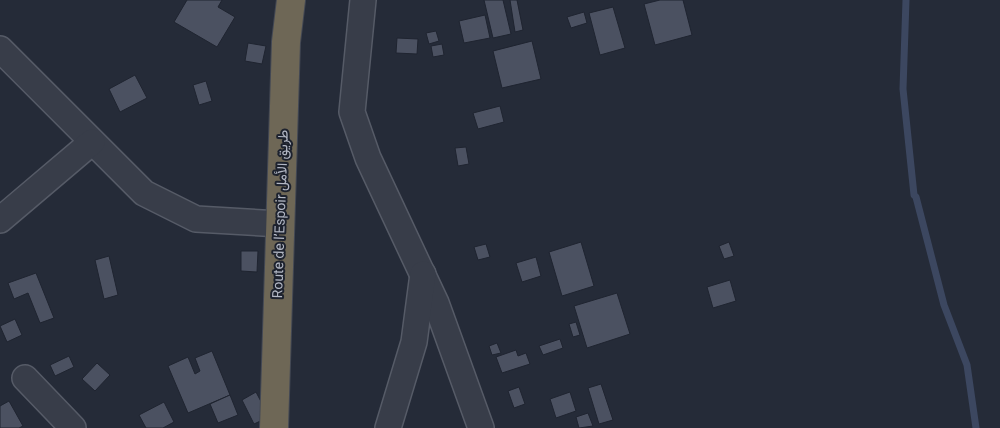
<svg xmlns="http://www.w3.org/2000/svg" width="1000" height="428" font-family="Roboto,Vazirmatn,sans-serif">
<style>
.lines{fill:none;stroke-linecap:round;stroke-linejoin:round}
.stream{stroke:#3c4760;stroke-width:7}
.building{fill:#4b5161;stroke:#1f2430}
.minor-casing{stroke:#565b67;stroke-width:28}
.highway-casing{stroke:#434854;stroke-width:30}
.minor{stroke:#383d49;stroke-width:25}
.highway{stroke:#6e6756;stroke-width:28}
.labels{text-anchor:middle;stroke-width:4;stroke-linejoin:round;paint-order:stroke}
.street-label{font-size:14px;fill:#b3b8c5;stroke:#1d222e}
</style>
<rect width="100%" height="100%" fill="#252b38"/>
<g class="lines">
<polyline class="stream" points="906,0 903,89 914,195 916,197 944,305 967,365 976,428"/>
</g>
<g class="building">
<polygon points="187,0 222,0 218,7 235,17 217,47 174,22"/>
<polygon points="484,0 503,0 511,34 493,38"/>
<polygon points="510,0 517,0 523,30 515,32"/>
<polygon points="660,0 683,0 692,35 655,45 644,4"/>
<polygon points="613,7 625,48 600,55 589,13"/>
<polygon points="584,12 587,23 571,28 567,17"/>
<polygon points="485,15 490,38 464,43 459,21"/>
<polygon points="436,31 439,41 429,44 426,33"/>
<polygon points="397,38 418,39 417,54 396,53"/>
<polygon points="532,41 541,79 502,88 493,51"/>
<polygon points="248,43 266,46 262,64 245,61"/>
<polygon points="442,44 444,55 433,57 431,46"/>
<polygon points="135,75 147,98 120,112 109,89"/>
<polygon points="206,81 212,101 199,105 193,85"/>
<polygon points="500,106 504,122 478,129 473,113"/>
<polygon points="466,147 469,164 458,166 455,148"/>
<polygon points="581,242 594,286 562,296 549,252"/>
<polygon points="729,242 734,256 724,259 719,246"/>
<polygon points="486,244 490,257 478,260 474,247"/>
<polygon points="241,251 258,251 257,272 241,271"/>
<polygon points="109,256 118,295 104,299 95,260"/>
<polygon points="536,257 541,276 522,282 516,263"/>
<polygon points="36,273 54,318 40,323 28,293 14,299 8,283"/>
<polygon points="730,280 736,301 713,308 707,287"/>
<polygon points="617,293 630,334 587,348 574,306"/>
<polygon points="15,319 22,335 7,342 0,326"/>
<polygon points="576,322 580,335 573,337 569,324"/>
<polygon points="560,339 563,348 543,355 539,346"/>
<polygon points="497,343 501,353 492,355 489,346"/>
<polygon points="516,350 518,356 526,353 530,364 502,373 496,357"/>
<polygon points="212,351 230,395 188,413 168,366 188,357 195,374 200,371 195,358"/>
<polygon points="69,356 74,367 55,376 50,365"/>
<polygon points="97,363 110,375 95,391 82,379"/>
<polygon points="601,384 613,420 599,424 588,388"/>
<polygon points="519,387 525,404 514,408 508,391"/>
<polygon points="256,392 269,417 254,424 242,400"/>
<polygon points="570,392 576,411 556,418 550,399"/>
<polygon points="230,395 238,415 218,423 210,404"/>
<polygon points="9,401 23,426 19,428 0,428 0,406"/>
<polygon points="164,402 174,422 163,428 146,428 139,415"/>
<polygon points="588,413 593,426 579,428 576,417"/>
</g>
<g class="lines">
<defs>
<g id="minor">
<polyline points="363,0 352,112 368,158 436,303 481,428"/>
<polyline points="0,49 144,193 196,219 280,224"/>
<polyline points="0,220 92,142"/>
<polyline points="25,378 73,428"/>
<polyline points="388,428 414,342 423,274"/>
</g>
<polyline id="highway" points="274,428 286,42 291,0"/>
</defs>
<use href="#minor" class="minor-casing"/>
<use href="#highway" class="highway-casing"/>
<use href="#minor" class="minor"/>
<use href="#highway" class="highway"/>
</g>
<g class="labels">
<g class="street-label">
<text transform="translate(280 214) rotate(-88)" y="5">Route de l’Espoir طريق الأمل</text>
</g>
</g>
</svg>
